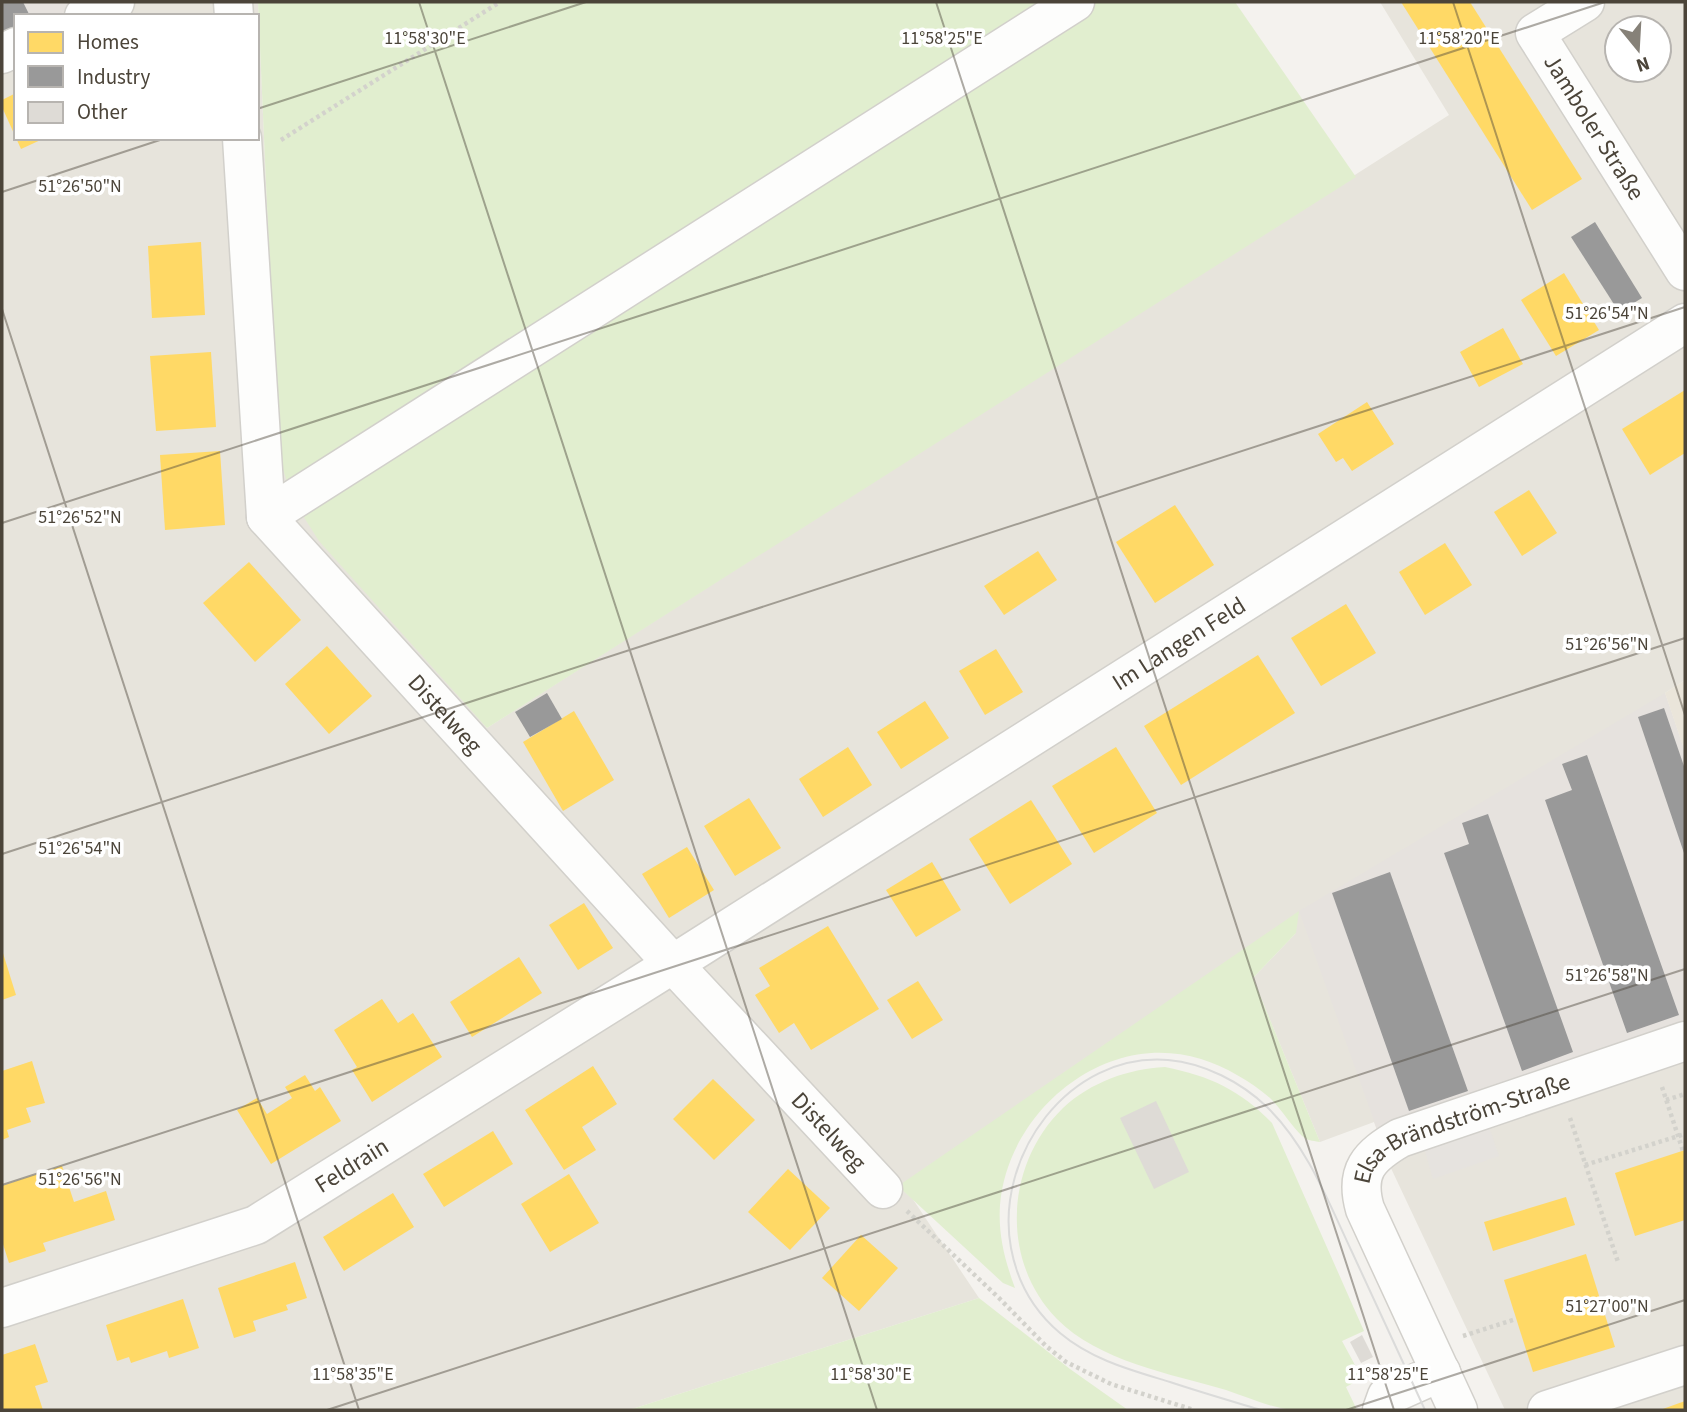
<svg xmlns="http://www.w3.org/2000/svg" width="1687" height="1412" font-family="'Source Sans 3',sans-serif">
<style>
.residential{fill:#e7e4dc;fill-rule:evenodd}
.industrial{fill:#e6e2de}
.education{fill:#eae5da}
.green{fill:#e1eecf}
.parking{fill:#e6e3df}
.homes{fill:#ffd966}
.industry{fill:#999}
.building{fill:#dedbd6}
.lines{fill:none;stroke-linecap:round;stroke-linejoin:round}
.minor-casing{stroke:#d2d0cb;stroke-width:41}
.path{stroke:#d3d2cc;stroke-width:4.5;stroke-dasharray:3.5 3.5;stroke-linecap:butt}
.minor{stroke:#fdfdfc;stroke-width:38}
.tram{stroke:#dbdbda;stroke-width:2}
.ticks{fill:none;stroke:#4b4439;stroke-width:2;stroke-opacity:0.45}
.labels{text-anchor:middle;stroke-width:7;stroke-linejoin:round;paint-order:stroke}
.street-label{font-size:24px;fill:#4b4439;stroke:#fff}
.ticks-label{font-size:18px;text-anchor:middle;fill:#4b4439;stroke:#fff;stroke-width:7;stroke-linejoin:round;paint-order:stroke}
</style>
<rect width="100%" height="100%" fill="#f4f2ee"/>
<path class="residential" d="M85,2h173l20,452 209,274 962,-613 -69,-113h305v678l-20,13 20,59v658h-180l-116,-246 -15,-42 -54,20 -67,-164 43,-45 -397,254 13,11 67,100 -350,112h-627v-1367l14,-7v102h241v-122h-201zM1617,28h42v42h-42z"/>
<g class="industrial">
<polygon points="2,2 85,2 56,16 16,16 2,43"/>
<polygon points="1665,693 1685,752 1685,1024 1378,1132 1299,911"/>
</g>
<polygon class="education" points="1685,680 1685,752 1665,693"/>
<g class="green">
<polygon points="258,2 1235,2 1356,177 487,728 319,541 293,500 278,454"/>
<path d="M1299,911l-3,22 -43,45 67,164c-4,-1 -12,-1 -15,-4 -8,-4 -25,-31 -35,-40 -20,-17 -44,-31 -69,-39 -95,-30 -193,51 -201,146 -2,30 5,56 15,83l-12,-5 -105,-97z"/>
<path d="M1165,1067c45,9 75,23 107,56l92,208 -22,10 20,37 -16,9 11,23c-21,0 -44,2 -64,0 -22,-2 -46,-13 -67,-20 -55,-16 -128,-29 -169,-71 -57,-58 -52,-155 6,-211 28,-26 65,-39 102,-41z"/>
<polygon points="979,1298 1070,1369 1128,1410 629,1410"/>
</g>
<polygon class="parking" points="1489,1127 1499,1156 1433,1179 1425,1151"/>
<g class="homes">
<polygon points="1401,2 1470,2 1582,179 1532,210"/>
<polygon points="16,93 16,138 2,107 2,100"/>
<polygon points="16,138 45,138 21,149"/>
<polygon points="201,242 205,315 152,318 148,246"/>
<polygon points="1564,273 1599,330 1556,356 1521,300"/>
<polygon points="1503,328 1523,364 1479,387 1460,352"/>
<polygon points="211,352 216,427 156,431 150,356"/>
<polygon points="1685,390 1685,453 1650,475 1622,429"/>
<polygon points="1367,402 1394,444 1352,471 1343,458 1336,462 1318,434"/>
<polygon points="220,451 225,525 165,530 160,455"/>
<polygon points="1529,490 1557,533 1522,556 1494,512"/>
<polygon points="1175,505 1214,565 1155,603 1116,542"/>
<polygon points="1445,543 1472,585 1425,615 1399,572"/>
<polygon points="1038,551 1057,580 1004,615 984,586"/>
<polygon points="249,562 301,620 255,662 203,603"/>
<polygon points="1346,604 1376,653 1321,686 1291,638"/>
<polygon points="327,646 372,696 329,734 285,684"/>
<polygon points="996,649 1023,692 985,715 959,671"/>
<polygon points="1258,655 1295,713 1181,785 1144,726"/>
<polygon points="925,701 949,738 901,769 877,732"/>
<polygon points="574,711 614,780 563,811 523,742"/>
<polygon points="848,747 872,785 823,817 799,779"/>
<polygon points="1116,747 1157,813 1094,853 1052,786"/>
<polygon points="749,798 781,848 735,876 704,826"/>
<polygon points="1031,800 1072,864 1010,904 969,839"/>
<polygon points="687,847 714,890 669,918 642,874"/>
<polygon points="932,862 961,910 916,937 886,890"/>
<polygon points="584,903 613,948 578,970 549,925"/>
<polygon points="828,926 879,1009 811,1050 794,1023 779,1033 755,995 770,986 759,968"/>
<polygon points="2,950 16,995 2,1000"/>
<polygon points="519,957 542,993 472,1037 450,1002"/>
<polygon points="918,981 943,1020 912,1039 887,1000"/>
<polygon points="382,999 398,1023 413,1013 442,1057 372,1102 352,1070 357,1067 334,1030"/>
<polygon points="32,1061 45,1103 26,1108 31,1122 7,1130 9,1137 2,1140 2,1071"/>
<polygon points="593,1066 617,1104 582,1127 596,1150 564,1170 525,1110"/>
<polygon points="305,1075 315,1091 320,1087 341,1121 271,1164 237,1110 257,1098 267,1114 292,1098 285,1087"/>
<polygon points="713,1079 755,1120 714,1160 673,1119"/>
<polygon points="493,1131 513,1164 444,1207 423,1174"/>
<polygon points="1685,1150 1685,1220 1635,1236 1615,1173"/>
<polygon points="62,1166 74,1202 106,1191 115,1220 43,1243 46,1251 9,1263 2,1241 2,1186"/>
<polygon points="788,1169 830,1208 790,1250 748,1212"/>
<polygon points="569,1174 599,1223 550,1252 521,1204"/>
<polygon points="393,1193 414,1227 344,1271 323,1237"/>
<polygon points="1566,1197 1575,1225 1493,1251 1484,1222"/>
<polygon points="861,1235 898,1268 859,1311 822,1278"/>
<polygon points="1586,1254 1615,1347 1533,1372 1504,1280"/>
<polygon points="295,1262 307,1298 286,1305 288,1310 253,1321 256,1331 234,1338 218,1288"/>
<polygon points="183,1299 199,1348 169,1358 167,1351 131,1363 129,1357 117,1361 106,1325"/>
<polygon points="35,1344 48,1382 35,1386 43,1410 2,1410 2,1355"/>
<polygon points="1685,1401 1685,1410 1660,1410"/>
</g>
<g class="industry">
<polygon points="2,2 23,2 30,16 16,16 16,33 6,38 2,30"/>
<polygon points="1595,222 1642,298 1619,312 1571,237"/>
<polygon points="547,693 562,719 530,737 515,712"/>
<polygon points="1664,708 1685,769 1685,856 1638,717"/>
<polygon points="1587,755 1679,1015 1627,1033 1545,800 1572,790 1562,764"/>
<polygon points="1488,814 1573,1052 1522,1071 1444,853 1469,844 1462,823"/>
<polygon points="1390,872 1468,1091 1409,1111 1332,893"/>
</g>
<g class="building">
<polygon points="1156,1101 1189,1172 1154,1189 1120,1118"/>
<polygon points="1362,1335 1373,1357 1361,1363 1350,1342"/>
</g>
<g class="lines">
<defs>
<g id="minor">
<polyline points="233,2 234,16"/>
<path id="s1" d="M1585,2l-50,31 150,238"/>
<polyline points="84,16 115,2"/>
<polyline points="2,54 16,47"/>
<path id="s2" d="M242,138l24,379 407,447 210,225"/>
<polyline points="266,517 1075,2"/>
<path id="s3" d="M2,1308l254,-83 417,-261 1012,-641"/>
<polyline points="1382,1410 1387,1396 1441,1372"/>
<path id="s4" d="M1458,1410l-93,-201c-11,-38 4,-53 35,-71l285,-97"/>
<polyline points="1547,1410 1685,1365"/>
</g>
</defs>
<use href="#minor" class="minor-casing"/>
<g class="path">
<polyline points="281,140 500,2"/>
<polyline points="1662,1087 1683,1151"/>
<polyline points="1666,1100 1685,1094"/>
<polyline points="1570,1118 1618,1262"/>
<polyline points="1585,1165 1685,1134"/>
<polyline points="907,1211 999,1298 1046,1346 1066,1362 1111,1384 1194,1410"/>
<polyline points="1463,1336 1516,1319"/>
</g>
<use href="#minor" class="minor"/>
<path class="tram" d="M1261,1410c-30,-9 -61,-18 -91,-28 -39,-12 -78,-22 -110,-49 -26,-22 -43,-52 -49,-85 -17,-92 58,-196 157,-188 36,3 73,22 99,47 40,39 61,94 85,145 24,53 49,105 73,158"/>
</g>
<path class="ticks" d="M419,2l458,1408M936,2l458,1408M1453,2l232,713M257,109l329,-107M2,192l164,-54M2,309l357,1101M2,523l1603,-521M2,854l1683,-547M2,1185l1683,-547M327,1410l1358,-441M1346,1410l339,-110"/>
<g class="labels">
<g class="street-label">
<text dy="8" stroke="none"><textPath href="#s1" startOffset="170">Jamboler Straße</textPath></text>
<text dy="8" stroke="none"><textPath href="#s3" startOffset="1358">Im Langen Feld</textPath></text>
<text dy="8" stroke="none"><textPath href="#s2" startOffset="646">Distelweg</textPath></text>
<text dy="8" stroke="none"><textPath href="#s2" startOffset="1213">Distelweg</textPath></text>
<text dy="8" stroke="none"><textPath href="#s4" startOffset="368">Elsa-Brändström-Straße</textPath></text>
<text dy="8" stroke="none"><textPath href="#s3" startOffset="380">Feldrain</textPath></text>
</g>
</g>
<g class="ticks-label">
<text x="425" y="44">11°58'30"E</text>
<text x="942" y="44">11°58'25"E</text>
<text x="1459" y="44">11°58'20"E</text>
<text x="80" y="192">51°26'50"N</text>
<text x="1607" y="319">51°26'54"N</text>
<text x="80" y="523">51°26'52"N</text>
<text x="1607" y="650">51°26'56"N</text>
<text x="80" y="854">51°26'54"N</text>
<text x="1607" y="981">51°26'58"N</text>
<text x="80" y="1185">51°26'56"N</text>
<text x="1607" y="1312">51°27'00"N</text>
<text x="353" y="1380">11°58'35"E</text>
<text x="871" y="1380">11°58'30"E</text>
<text x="1388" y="1380">11°58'25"E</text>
</g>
<rect width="1687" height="1412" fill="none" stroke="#4b4439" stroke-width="7"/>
<rect x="14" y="14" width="245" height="126" fill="#ffffff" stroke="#b7b4b0" stroke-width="2"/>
<rect x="28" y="32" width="35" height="21" fill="#ffd966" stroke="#b7b4b0" stroke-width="2"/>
<text x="77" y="49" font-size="21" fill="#4b4439">Homes</text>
<rect x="28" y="66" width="35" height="21" fill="#999999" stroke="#b7b4b0" stroke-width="2"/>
<text x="77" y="84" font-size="21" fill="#4b4439">Industry</text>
<rect x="28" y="102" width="35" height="21" fill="#dedbd6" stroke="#b7b4b0" stroke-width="2"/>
<text x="77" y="119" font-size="21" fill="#4b4439">Other</text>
<g transform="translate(1638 49) rotate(162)"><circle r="33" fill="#ffffff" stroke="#b7b4b0" stroke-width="2"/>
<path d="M0-5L12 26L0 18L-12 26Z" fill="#868178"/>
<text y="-10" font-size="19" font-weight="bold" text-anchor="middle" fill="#4b4439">N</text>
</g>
</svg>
